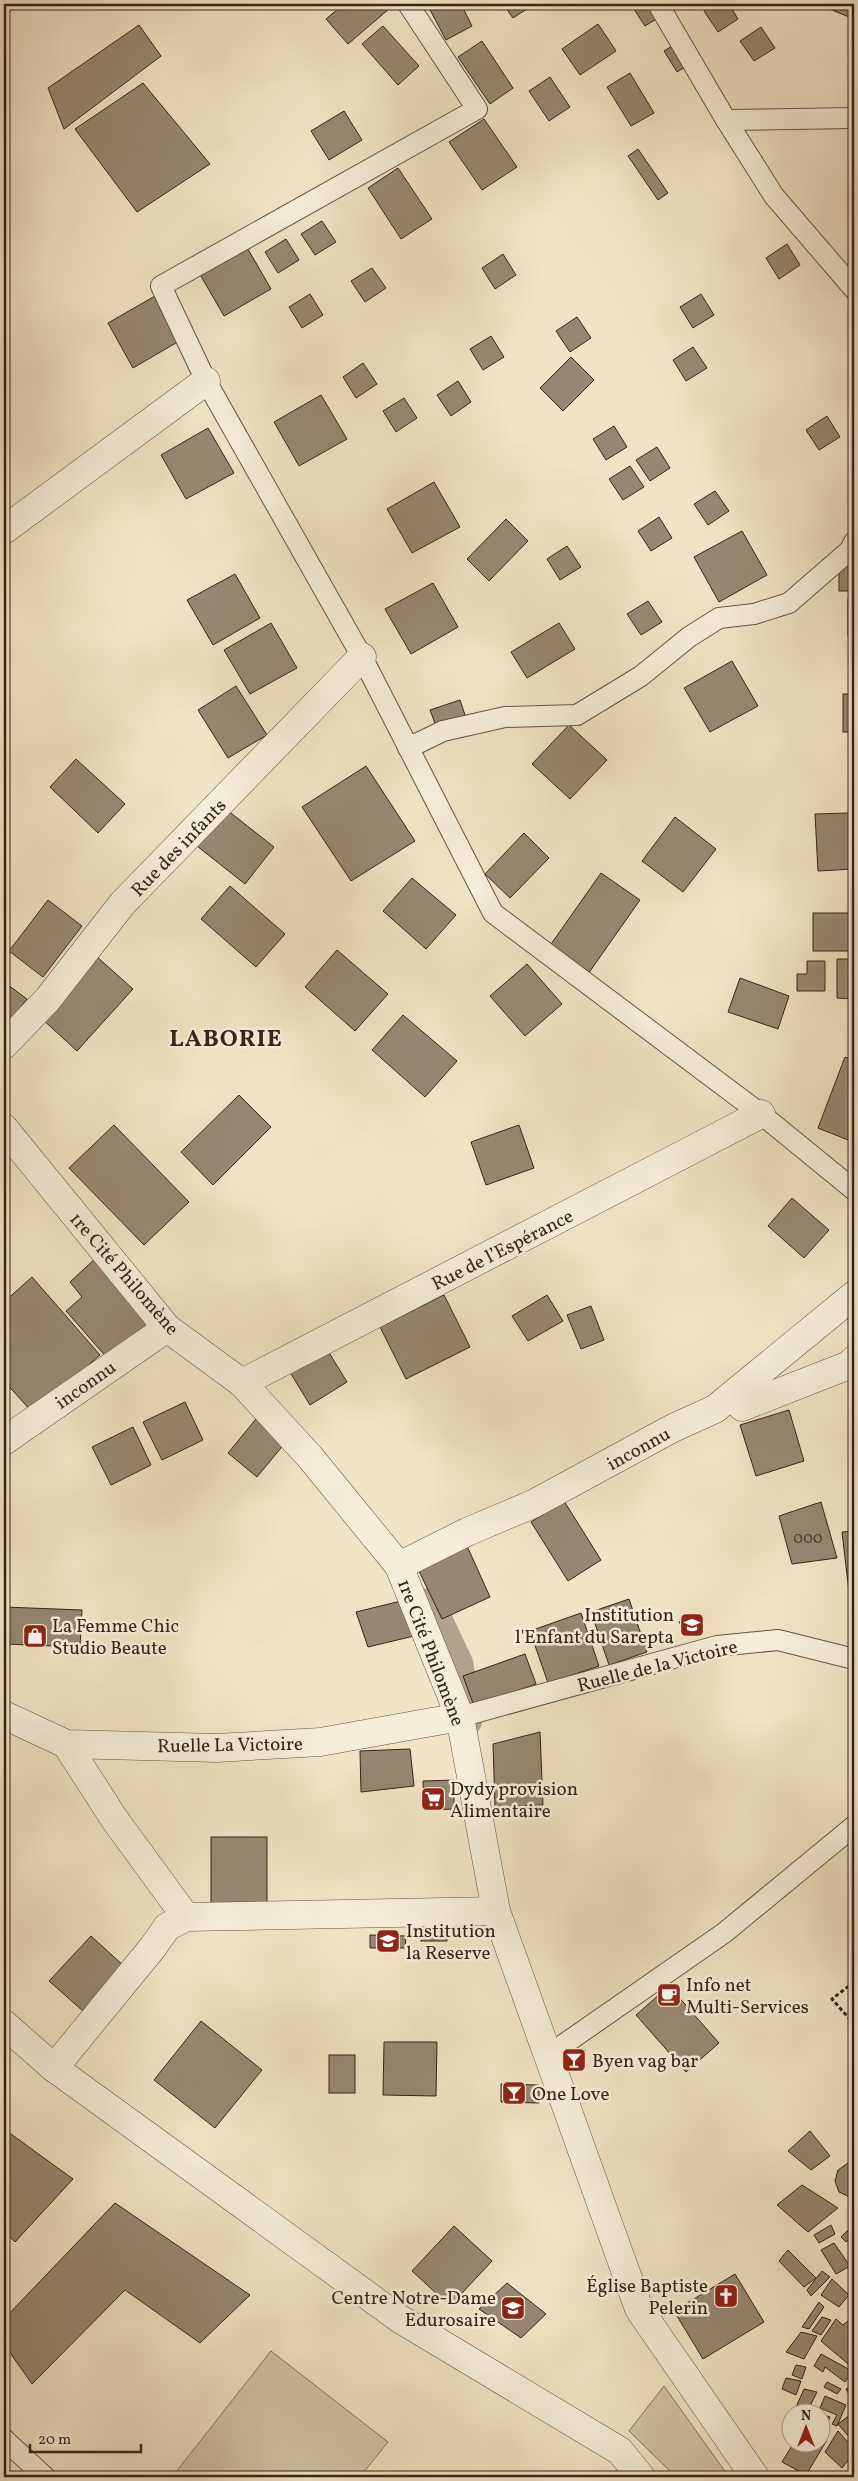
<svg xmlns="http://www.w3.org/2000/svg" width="858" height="2481" font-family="Vollkorn,serif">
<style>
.green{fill:#d1c3a8;stroke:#847460}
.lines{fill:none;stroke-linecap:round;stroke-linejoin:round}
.canal{stroke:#b1a28b;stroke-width:39}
.building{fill:#978772;stroke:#362419}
.lane-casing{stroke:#655444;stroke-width:22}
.street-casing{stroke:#655444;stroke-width:29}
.path{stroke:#362419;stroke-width:3;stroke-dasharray:4 2.5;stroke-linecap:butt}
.lane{stroke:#f6edd9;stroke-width:20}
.street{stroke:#f6edd9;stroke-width:28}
.labels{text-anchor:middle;stroke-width:5;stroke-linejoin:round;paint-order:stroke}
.number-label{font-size:16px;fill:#4e3d2f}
.street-label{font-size:19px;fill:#362419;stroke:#f6edd9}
.poi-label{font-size:19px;fill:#362419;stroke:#f6edd9;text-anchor:start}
.district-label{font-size:24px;font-weight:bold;letter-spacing:1px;fill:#362419;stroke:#f6edd9}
</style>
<rect width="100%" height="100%" fill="#f1e3c5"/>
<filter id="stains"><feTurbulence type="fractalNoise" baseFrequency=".004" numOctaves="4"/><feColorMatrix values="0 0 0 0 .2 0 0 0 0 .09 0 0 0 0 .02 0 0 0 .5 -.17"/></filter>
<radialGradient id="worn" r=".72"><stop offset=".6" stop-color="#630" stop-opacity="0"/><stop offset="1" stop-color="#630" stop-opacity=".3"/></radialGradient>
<g class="green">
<polygon points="271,2351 388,2442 360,2477 172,2477"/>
<polygon points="664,2386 729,2477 676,2477 629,2431"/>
</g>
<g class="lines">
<polyline class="canal" points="427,1608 454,1665 463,1719"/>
</g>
<g class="building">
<polygon points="4,4 15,5 4,17"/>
<polygon points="344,4 384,4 389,9 348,44 326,19"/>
<polygon points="427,4 461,4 472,26 446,40"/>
<polygon points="503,4 527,4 530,7 513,18"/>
<polygon points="634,4 660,4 666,13 645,26 631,5"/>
<polygon points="716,4 729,4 738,19 718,32 704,11"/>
<polygon points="828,4 854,4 854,19 827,8"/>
<polygon points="598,24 616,51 580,75 562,49"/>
<polygon points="139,25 161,56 64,129 48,88"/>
<polygon points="383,26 419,66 398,85 362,44"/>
<polygon points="761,27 775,48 754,61 740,41"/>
<polygon points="685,38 698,59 677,72 664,51"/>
<polygon points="482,41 513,88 490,104 458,57"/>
<polygon points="630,73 654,113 631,126 607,87"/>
<polygon points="550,77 570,107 549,121 529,91"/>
<polygon points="143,83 210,164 137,212 75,129"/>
<polygon points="344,111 362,140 329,160 311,131"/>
<polygon points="484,119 517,167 482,190 449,142"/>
<polygon points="638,149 668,193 658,200 628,156"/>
<polygon points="398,168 432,219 401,239 368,188"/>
<polygon points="322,221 336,242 315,255 301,234"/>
<polygon points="286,239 299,260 278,273 265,252"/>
<polygon points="245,244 271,289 224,316 198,271"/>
<polygon points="787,244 800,265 779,279 766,258"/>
<polygon points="503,254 516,275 495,289 482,268"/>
<polygon points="372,268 386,288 365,302 351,281"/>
<polygon points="310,294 323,315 302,328 289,307"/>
<polygon points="701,294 714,315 693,328 680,307"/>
<polygon points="155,296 181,340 133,368 108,323"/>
<polygon points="577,317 591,338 570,352 556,331"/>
<polygon points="491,336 504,357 483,370 470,349"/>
<polygon points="693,347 707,368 686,381 673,360"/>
<polygon points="571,357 594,380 563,411 540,388"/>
<polygon points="363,363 377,384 356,398 343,377"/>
<polygon points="458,381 471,402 451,416 437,395"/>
<polygon points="321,395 347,439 299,466 274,422"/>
<polygon points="404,398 417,418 396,432 383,411"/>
<polygon points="827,416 840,437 819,450 806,430"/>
<polygon points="614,426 627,447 606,460 593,439"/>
<polygon points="208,428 234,473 186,499 161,455"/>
<polygon points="657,447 670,468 650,481 636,460"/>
<polygon points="630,466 644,487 623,500 609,479"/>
<polygon points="434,482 460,527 412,553 387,509"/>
<polygon points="715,491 729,511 708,525 694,504"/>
<polygon points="659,517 672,538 651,551 638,531"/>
<polygon points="506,519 528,541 489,581 467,559"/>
<polygon points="742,531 767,575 719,602 694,557"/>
<polygon points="567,546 581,567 560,580 547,559"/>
<rect x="839" y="553" width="15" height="38"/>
<polygon points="235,574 260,618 213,645 187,600"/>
<polygon points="433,583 458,627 411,654 385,609"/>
<rect x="848" y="598" width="6" height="38"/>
<polygon points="648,601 662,622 641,635 627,614"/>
<polygon points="271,623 297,668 250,694 224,650"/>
<polygon points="559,623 575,649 527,678 511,652"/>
<polygon points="732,661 758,706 710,732 684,688"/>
<polygon points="236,686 267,735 228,758 198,710"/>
<rect x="843" y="694" width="11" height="38"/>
<polygon points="460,700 468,724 439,734 430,710"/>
<polygon points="569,725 607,760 570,799 532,764"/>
<polygon points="76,759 125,804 98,833 50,787"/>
<polygon points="366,766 415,841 351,881 302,807"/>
<polygon points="227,810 274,847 245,884 197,846"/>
<polygon points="849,813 849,817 854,817 854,869 818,871 815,814"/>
<polygon points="675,817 716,849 683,892 642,861"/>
<polygon points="524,833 549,858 510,898 485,874"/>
<polygon points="601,873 640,900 588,974 549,947"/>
<polygon points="412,878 456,915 426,949 383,911"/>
<polygon points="230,886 285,934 256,967 201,919"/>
<polygon points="48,900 82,926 43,977 9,951"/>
<rect x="813" y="913" width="41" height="38"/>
<polygon points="337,950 388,994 355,1031 305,987"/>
<polygon points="96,956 133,989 77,1051 40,1017"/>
<polygon points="837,959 854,959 854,999 837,998"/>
<polygon points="807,961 825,961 825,991 797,991 797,974 807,974"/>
<polygon points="527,964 562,1004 525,1036 490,996"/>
<polygon points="740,978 789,996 778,1029 728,1012"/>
<polygon points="4,982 27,999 4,1029"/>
<polygon points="403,1015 457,1061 425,1097 372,1050"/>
<polygon points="845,1057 854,1060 854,1124 848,1140 818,1128"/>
<polygon points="239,1095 271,1127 213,1185 181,1152"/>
<polygon points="114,1125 189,1202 144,1245 69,1168"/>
<polygon points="519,1125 534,1168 486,1185 471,1142"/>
<polygon points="792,1198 829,1230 804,1258 768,1226"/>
<polygon points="97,1257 149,1324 108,1359 66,1311 82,1297 70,1282"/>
<polygon points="32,1277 100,1355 33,1413 4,1381 4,1302"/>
<polygon points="444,1295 470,1347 406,1379 380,1327"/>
<polygon points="547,1295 563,1321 528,1341 512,1316"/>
<polygon points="591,1306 604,1340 581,1349 567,1315"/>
<polygon points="325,1346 347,1382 310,1405 288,1369"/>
<polygon points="185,1402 203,1440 162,1460 143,1422"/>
<polygon points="789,1410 804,1461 756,1476 740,1425"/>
<polygon points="256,1419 285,1443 257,1477 228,1453"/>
<polygon points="133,1427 151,1465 111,1485 92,1447"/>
<polygon points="564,1501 601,1560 568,1581 531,1522"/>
<polygon points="821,1502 837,1558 792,1564 779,1516"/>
<polygon points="854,1531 854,1591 849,1592 842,1532"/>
<polygon points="467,1546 490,1597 442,1619 418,1569"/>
<polygon points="629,1599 647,1652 609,1665 591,1612"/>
<polygon points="401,1601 414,1636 368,1647 356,1612"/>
<polygon points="4,1607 82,1610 80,1647 4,1644"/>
<polygon points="581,1613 599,1666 548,1683 530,1631"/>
<polygon points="694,1613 701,1625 686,1634 679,1622"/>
<polygon points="525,1654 536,1684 474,1706 463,1676"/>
<polygon points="540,1732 543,1805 495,1807 493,1744"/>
<polygon points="410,1749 414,1786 361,1792 360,1751"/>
<polygon points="454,1780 454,1809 424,1810 423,1781"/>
<rect x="211" y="1837" width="56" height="72"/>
<rect x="421" y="1922" width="26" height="19"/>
<polygon points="370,1935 406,1936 405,1948 370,1948"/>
<polygon points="91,1936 125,1967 84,2012 49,1981"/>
<polygon points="669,1986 719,2043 686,2072 636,2015"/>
<polygon points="201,2021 262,2070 215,2128 154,2080"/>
<polygon points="384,2042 437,2042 436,2096 383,2095"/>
<polygon points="562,2050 585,2050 584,2066 561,2066"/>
<rect x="329" y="2055" width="26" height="38"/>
<polygon points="501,2084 539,2085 539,2103 501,2102"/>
<polygon points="4,2129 73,2179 15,2242 4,2231"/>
<polygon points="810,2131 830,2156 811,2170 788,2151"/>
<polygon points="854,2162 854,2199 839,2192 835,2181 838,2170 848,2163"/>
<polygon points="802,2185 838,2208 808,2232 777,2205"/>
<polygon points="115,2203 250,2295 200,2343 125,2290 32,2384 4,2344 4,2319"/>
<polygon points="854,2224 854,2235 846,2242 841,2237"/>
<polygon points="831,2225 835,2234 819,2243 814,2235"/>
<polygon points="454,2226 492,2261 450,2306 412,2271"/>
<polygon points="834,2243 850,2266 836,2274 821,2250"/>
<polygon points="788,2250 816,2278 804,2287 779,2261"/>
<polygon points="822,2271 830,2277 811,2296 807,2290"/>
<polygon points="735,2274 764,2322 703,2359 674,2311"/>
<polygon points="832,2279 849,2295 839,2307 821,2295"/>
<polygon points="507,2283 546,2314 521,2338 479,2309"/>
<polygon points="819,2302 824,2307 809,2329 802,2327"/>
<polygon points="854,2316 854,2369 821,2341 836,2319 843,2325"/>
<polygon points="822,2317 831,2320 821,2335 812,2331"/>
<polygon points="801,2332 817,2336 804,2359 786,2352"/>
<polygon points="821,2354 852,2371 845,2382 825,2367 823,2372 814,2366"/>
<polygon points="796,2365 806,2367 802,2379 792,2375"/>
<polygon points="786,2378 801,2381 796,2395 782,2389"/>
<polygon points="827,2382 841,2389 837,2394 824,2387"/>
<polygon points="852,2386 854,2396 851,2398 846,2389"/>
<polygon points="804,2389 817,2392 806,2414 793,2414"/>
<polygon points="825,2396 846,2405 837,2426 832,2424 837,2415 820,2408"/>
<polygon points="820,2414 830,2417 825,2428 820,2426"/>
<polygon points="850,2415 854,2422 854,2443 838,2424"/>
<polygon points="838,2431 854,2449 854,2453 842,2468 825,2452"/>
<polygon points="820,2437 827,2440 806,2475 782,2462 793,2444 820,2444"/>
</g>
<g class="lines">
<defs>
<g id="lane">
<polyline points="408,4 477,109 161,286 206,381 362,657 493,913 761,1114 854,1190"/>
<polyline points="658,4 726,120 854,118"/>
<polyline points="726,120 774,196 854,289"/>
<polyline points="408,748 443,731 505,717 577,715 641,676 689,637 719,618 754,614 789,603 850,550 854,542"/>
<polyline points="460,1717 717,1646 778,1640 854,1659"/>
<polyline points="547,2056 724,1933 854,1826"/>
<polyline points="4,2439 45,2477"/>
</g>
<g id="street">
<polyline points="4,530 206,381"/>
<polyline points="4,1045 48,999 122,904 362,657"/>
<polyline points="4,1128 167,1328 242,1383 310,1457 399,1566 460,1717 496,1911 639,2309 755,2477"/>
<polyline points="242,1383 761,1114"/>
<polyline points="742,1407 849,1365 854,1360"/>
<polyline points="4,1441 167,1328"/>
<polyline points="399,1566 467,1532 533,1504 673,1428 715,1409 854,1295"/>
<polyline points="4,1715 66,1744 217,1748 320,1742 460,1717"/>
<polyline points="66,1744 115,1820 186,1917"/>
<polyline points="4,2024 54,2068 400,2319 620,2451 641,2477"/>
<polyline points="54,2068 153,1947 167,1927 186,1917 496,1911"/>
</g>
</defs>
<use href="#lane" class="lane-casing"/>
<use href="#street" class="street-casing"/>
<polyline class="path" points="854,1982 832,1999 854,2024"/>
<use href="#lane" class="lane"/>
<use href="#street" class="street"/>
</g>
<defs>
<symbol id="school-square" viewBox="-11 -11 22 22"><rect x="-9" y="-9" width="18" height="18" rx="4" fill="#8f2418" stroke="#f6edd9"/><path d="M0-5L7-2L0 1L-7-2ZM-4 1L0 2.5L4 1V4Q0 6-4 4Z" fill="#fff"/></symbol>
<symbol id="shop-square" viewBox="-11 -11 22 22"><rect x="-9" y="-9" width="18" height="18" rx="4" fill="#8f2418" stroke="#f6edd9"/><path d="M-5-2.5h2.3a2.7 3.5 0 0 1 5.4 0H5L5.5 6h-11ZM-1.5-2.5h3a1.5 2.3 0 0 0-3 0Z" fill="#fff"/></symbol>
<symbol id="supermarket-square" viewBox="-11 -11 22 22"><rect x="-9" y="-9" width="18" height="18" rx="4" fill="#8f2418" stroke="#f6edd9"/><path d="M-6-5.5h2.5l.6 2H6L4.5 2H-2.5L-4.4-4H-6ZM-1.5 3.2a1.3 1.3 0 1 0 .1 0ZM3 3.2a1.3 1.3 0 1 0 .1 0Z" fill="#fff"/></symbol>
<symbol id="cafe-square" viewBox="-11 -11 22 22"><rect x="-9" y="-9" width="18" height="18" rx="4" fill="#8f2418" stroke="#f6edd9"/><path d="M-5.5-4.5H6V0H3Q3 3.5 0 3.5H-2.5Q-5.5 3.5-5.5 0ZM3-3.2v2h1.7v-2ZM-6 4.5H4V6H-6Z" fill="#fff"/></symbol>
<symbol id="bar-square" viewBox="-11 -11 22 22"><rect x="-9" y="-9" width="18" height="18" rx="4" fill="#8f2418" stroke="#f6edd9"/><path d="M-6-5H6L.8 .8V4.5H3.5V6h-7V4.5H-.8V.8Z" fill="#fff"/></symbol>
<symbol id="church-square" viewBox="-11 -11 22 22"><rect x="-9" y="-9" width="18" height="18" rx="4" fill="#8f2418" stroke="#f6edd9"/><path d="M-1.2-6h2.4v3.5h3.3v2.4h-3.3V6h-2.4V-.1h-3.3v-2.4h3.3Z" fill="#fff"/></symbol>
</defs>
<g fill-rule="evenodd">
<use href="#school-square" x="678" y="1611" width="28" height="28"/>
<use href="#shop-square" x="21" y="1622" width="28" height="28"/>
<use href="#supermarket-square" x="419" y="1785" width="28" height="28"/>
<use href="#school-square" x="374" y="1927" width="28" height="28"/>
<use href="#cafe-square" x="655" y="1981" width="28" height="28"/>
<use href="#bar-square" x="560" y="2046" width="28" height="28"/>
<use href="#bar-square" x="500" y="2079" width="28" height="28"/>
<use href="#church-square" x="712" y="2282" width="28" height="28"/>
<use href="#school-square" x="499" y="2294" width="28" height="28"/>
</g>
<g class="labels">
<g class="number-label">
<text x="808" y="1543">000</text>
</g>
<g class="street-label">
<text transform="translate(178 847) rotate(-46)" y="7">Rue des infants</text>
<text transform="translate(502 1249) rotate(-27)" y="7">Rue de l’Espérance</text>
<text transform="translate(125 1273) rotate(49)" y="7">1re Cité Philomène</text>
<text transform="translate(85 1384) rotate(-35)" y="7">inconnu</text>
<text transform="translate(638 1448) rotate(-29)" y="7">inconnu</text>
<text transform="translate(432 1652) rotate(69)" y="7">1re Cité Philomène</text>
<text transform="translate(657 1665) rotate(-14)" y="7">Ruelle de la Victoire</text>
<text transform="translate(230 1744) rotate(-1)" y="7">Ruelle La Victoire</text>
</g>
<g class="poi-label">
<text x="674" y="1621" text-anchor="end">Institution<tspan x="674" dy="22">l'Enfant du Sarepta</tspan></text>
<text x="52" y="1632">La Femme Chic<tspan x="52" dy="22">Studio Beaute</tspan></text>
<text x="450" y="1795">Dydy provision<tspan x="450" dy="22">Alimentaire</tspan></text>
<text x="406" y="1937">Institution<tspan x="406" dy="22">la Reserve</tspan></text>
<text x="686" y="1991">Info net<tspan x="686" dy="22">Multi-Services</tspan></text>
<text x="592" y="2067">Byen vag bar</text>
<text x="532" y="2100">One Love</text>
<text x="708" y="2292" text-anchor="end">Église Baptiste<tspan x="708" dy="22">Pelerin</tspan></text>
<text x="496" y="2304" text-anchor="end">Centre Notre-Dame<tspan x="496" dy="22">Edurosaire</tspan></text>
</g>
<g class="district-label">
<text x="226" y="1046">LABORIE</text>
</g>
</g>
<rect width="858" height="2481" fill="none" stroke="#f1e3c5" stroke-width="20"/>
<rect x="5" y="5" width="848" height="2471" fill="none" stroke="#362419" stroke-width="2.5"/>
<rect x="10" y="10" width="838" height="2461" fill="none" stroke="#362419"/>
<g transform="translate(806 2428)"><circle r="24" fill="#f6edd9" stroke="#a99d8c"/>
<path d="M0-4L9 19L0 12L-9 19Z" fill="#8f2418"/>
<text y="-8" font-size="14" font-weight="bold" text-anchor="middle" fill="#362419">N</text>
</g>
<path d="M30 2444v8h111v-8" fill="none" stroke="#362419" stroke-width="2.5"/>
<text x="38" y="2444" font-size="15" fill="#362419" stroke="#f6edd9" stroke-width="4" paint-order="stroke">20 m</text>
<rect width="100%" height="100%" filter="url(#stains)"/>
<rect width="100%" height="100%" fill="url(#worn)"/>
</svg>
